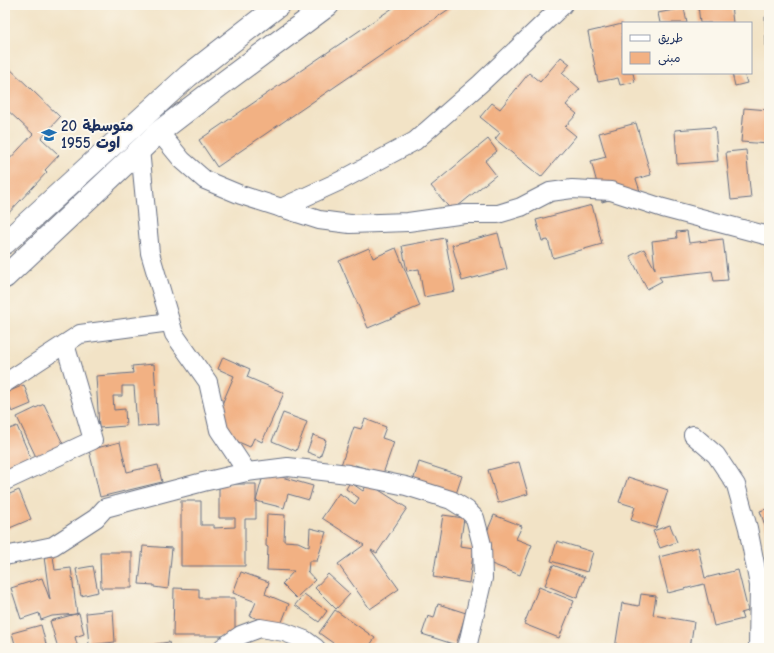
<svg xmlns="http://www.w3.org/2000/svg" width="774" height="653" font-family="'Comic Neue','Playpen Sans Arabic',sans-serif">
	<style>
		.building { fill: #f2b183 }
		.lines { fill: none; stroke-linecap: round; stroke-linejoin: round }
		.street-casing { stroke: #666e82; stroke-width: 20 }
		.secondary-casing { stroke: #666e82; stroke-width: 24 }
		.street { stroke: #fff; stroke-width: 18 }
		.secondary { stroke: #fff; stroke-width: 22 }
		.labels { text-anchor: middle; stroke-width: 4; stroke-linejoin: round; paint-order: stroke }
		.poi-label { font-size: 15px; font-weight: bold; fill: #1b2f5e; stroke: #fbf7ec; text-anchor: start }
	</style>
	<rect width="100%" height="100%" fill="#fbf7ec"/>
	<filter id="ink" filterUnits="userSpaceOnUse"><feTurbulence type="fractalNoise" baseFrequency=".025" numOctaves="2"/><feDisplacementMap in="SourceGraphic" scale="8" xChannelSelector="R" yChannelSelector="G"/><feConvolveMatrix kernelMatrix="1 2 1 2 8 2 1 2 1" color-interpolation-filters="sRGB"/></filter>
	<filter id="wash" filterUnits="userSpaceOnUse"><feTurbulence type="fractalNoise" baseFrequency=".012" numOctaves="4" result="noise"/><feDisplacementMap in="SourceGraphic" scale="16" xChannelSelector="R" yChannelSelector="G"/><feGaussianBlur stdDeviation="0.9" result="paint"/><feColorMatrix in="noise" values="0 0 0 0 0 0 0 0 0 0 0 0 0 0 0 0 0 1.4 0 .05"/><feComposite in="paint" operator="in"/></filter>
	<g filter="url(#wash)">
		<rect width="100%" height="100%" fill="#f2e3c6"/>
		<g id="blocks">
			<!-- building -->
			<g class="building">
				<path d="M397,5H446L449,9L217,167L199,140Z"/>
				<path d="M698,5H731L733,23H700Z"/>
				<path d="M684,8L687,23H660L658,13Z"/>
				<path d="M769,16V54H766L765,17Z"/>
				<path d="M622,24L623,73H633L635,82L620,85L618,78L598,82L588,32Z"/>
				<path d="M561,57L570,64L562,73L580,89L566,105L577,114L565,127L576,136L541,177L495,139L500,133L480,117L492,103L500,109L529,73L540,82Z"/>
				<path d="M5,64L60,117L41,138L59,155L45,170L47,172L5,217V164L33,134L5,108Z"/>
				<path d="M732,73H744L747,83L735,86Z"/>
				<path d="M744,108L769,110V144L741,142Z"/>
				<path d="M636,123L651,175L636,179L640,191L602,202L591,161L606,157L599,133Z"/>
				<path d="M715,127L718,161L677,164L675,130Z"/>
				<path d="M488,139L497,151L485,161L496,175L452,211L431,186Z"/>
				<path d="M746,150L751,198L731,200L726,152Z"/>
				<path d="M592,205L602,244L553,258L548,240L542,241L536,220Z"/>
				<path d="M687,231L689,243L723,239L728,280L714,281L712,271L659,277L662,281L647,289L630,256L644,249L655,269L652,241L677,238L676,232Z"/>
				<path d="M498,233L507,269L462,281L452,245Z"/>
				<path d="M445,238L455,291L424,297L419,269L407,271L402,246Z"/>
				<path d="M369,248L373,258L396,248L420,306L368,328L339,261Z"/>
				<path d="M223,357L250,369L247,377L284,393L262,442L254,438L250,447L211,430L234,376L218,369Z"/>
				<path d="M154,364L158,425L137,426L134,386H122V396H113L114,410L125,409L126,426L99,428L96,376L133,373L132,366Z"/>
				<path d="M24,385L31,404L12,412L5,396V393Z"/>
				<path d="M44,404L64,446L37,459L17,417Z"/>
				<path d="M283,413L307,422L296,451L272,441Z"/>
				<path d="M365,419L386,427L382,438L394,442L383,474L355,465L352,473L340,468L354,427L361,429Z"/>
				<path d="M17,426L32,461L5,473V431Z"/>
				<path d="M313,435L326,440L320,457L307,452Z"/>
				<path d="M120,442L127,472L158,465L162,482L100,497L89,450Z"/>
				<path d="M419,462L462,476L456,494L413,481Z"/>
				<path d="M519,462L528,494L498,503L488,470Z"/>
				<path d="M264,472L313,486L309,500L288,494L284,508L256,501Z"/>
				<path d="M628,477L668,490L656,528L631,520L635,507L619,502Z"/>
				<path d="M350,482L363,491L368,483L407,508L377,553L371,550L399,589L370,609L338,564L364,545L322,518L339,493L355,504L359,498L346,489Z"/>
				<path d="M219,484H256V519H245V566H181V501H201V525H214V528L235,527V518H219Z"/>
				<path d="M19,490L31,519L5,530V496Z"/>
				<path d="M769,508V537L760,511Z"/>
				<path d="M267,514L285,515L284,541L298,542L309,547L310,528L326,532L317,561H309L308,572L307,571L315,580L296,598L282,584L294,571L267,570L268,547L266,546Z"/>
				<path d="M443,515L464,518L460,546L474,548L469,583L433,577Z"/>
				<path d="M494,515L522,526L516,539L532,545L520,575L476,558Z"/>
				<path d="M670,525L677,542L660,548L653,531Z"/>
				<path d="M557,541L593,552L587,572L551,561Z"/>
				<path d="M143,546L172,548L168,589L154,587V585L139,584Z"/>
				<path d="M698,547L705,578L738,570L748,611L741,613L743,619L714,626L704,584L668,593L659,557Z"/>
				<path d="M100,552H132V588H101Z"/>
				<path d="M53,556L55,570L71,568L77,614L52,616L41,620L39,613L21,619L11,588L42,578L50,600L44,557Z"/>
				<path d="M553,565L585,577L577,598L545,585Z"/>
				<path d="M93,566L98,592L81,596L76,569Z"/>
				<path d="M241,572L269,582L265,594L289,604L280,627L250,616L256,602L233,593Z"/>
				<path d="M328,574L350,594L336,609L315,588Z"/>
				<path d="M539,587L574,601L559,638L524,624Z"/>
				<path d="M174,588L199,589V598H235V636H173Z"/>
				<path d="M304,594L327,611L319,622L295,605Z"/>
				<path d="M641,594L656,596L653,615L694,622L690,648H615L622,603L639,606Z"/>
				<path d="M438,604L466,613L456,645L422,634L428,616L434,618Z"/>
				<path d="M113,610L115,642L89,645L86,613Z"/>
				<path d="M335,610L375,638L368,648H340L319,633Z"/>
				<path d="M79,613L84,634L75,637L78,648H58L50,621Z"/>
				<path d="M41,625L47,648H16L12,633Z"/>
				<path d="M169,642L170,648H138V647Z"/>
			</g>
		</g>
	</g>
	<g filter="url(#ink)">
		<use href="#blocks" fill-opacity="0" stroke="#666e82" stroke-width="1"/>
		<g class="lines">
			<!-- street casing -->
			<g class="street-casing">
				<g id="street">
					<path d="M159,132L182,160L205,180L241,195L319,220L350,224L408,222L465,214H498L521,207L550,192L572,189L611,191L663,208L769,236"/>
					<path d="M140,149L150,253L174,334L208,382L219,430L247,472"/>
					<path d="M281,208L340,181L415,141L480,84L563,5"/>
					<path d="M5,383L80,334L170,322"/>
					<path d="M693,435L716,455L736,485L748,528L759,585L758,648"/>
					<path d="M5,481L93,440L65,344"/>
					<path d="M5,556L53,546L96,518L105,508L203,482L247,472L288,467L348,474L406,486L451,500L467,510L475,518L482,545L483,578L467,648"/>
					<path d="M222,648L241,635L260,628L284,632L305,640L316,648"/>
				</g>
			</g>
			<!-- secondary casing -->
			<g class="secondary-casing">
				<g id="secondary">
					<path d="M5,243L188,76L279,5"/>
					<path d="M5,277L159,132L219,86L328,5"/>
				</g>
			</g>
			<!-- street -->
			<use href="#street" class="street"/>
			<!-- secondary -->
			<use href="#secondary" class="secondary"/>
		</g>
	</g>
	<!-- icons -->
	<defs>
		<g id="school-bare" transform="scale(1.2)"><path d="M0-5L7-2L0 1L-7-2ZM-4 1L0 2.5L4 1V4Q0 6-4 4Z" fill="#1f6fb2" stroke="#fbf7ec" stroke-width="2.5" paint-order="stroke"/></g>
	</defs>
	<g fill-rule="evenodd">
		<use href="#school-bare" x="49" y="135"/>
	</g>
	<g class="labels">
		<!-- poi labels -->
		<g class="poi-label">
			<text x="61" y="131">متوسطة 20<tspan x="61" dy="17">اوت 1955</tspan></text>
		</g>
	</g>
	<!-- margin -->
	<rect width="774" height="653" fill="none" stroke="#fbf7ec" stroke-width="20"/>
	<!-- legend -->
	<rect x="622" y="22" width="130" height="52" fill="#fbf7ec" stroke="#a1a7b3"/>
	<rect x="630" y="35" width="20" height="6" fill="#ffffff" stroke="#a1a7b3"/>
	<text x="658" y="42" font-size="12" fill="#1b2f5e">طريق</text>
	<rect x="630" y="52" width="20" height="12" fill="#f2b183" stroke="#a1a7b3"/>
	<text x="658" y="62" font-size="12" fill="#1b2f5e">مبنى</text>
</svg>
